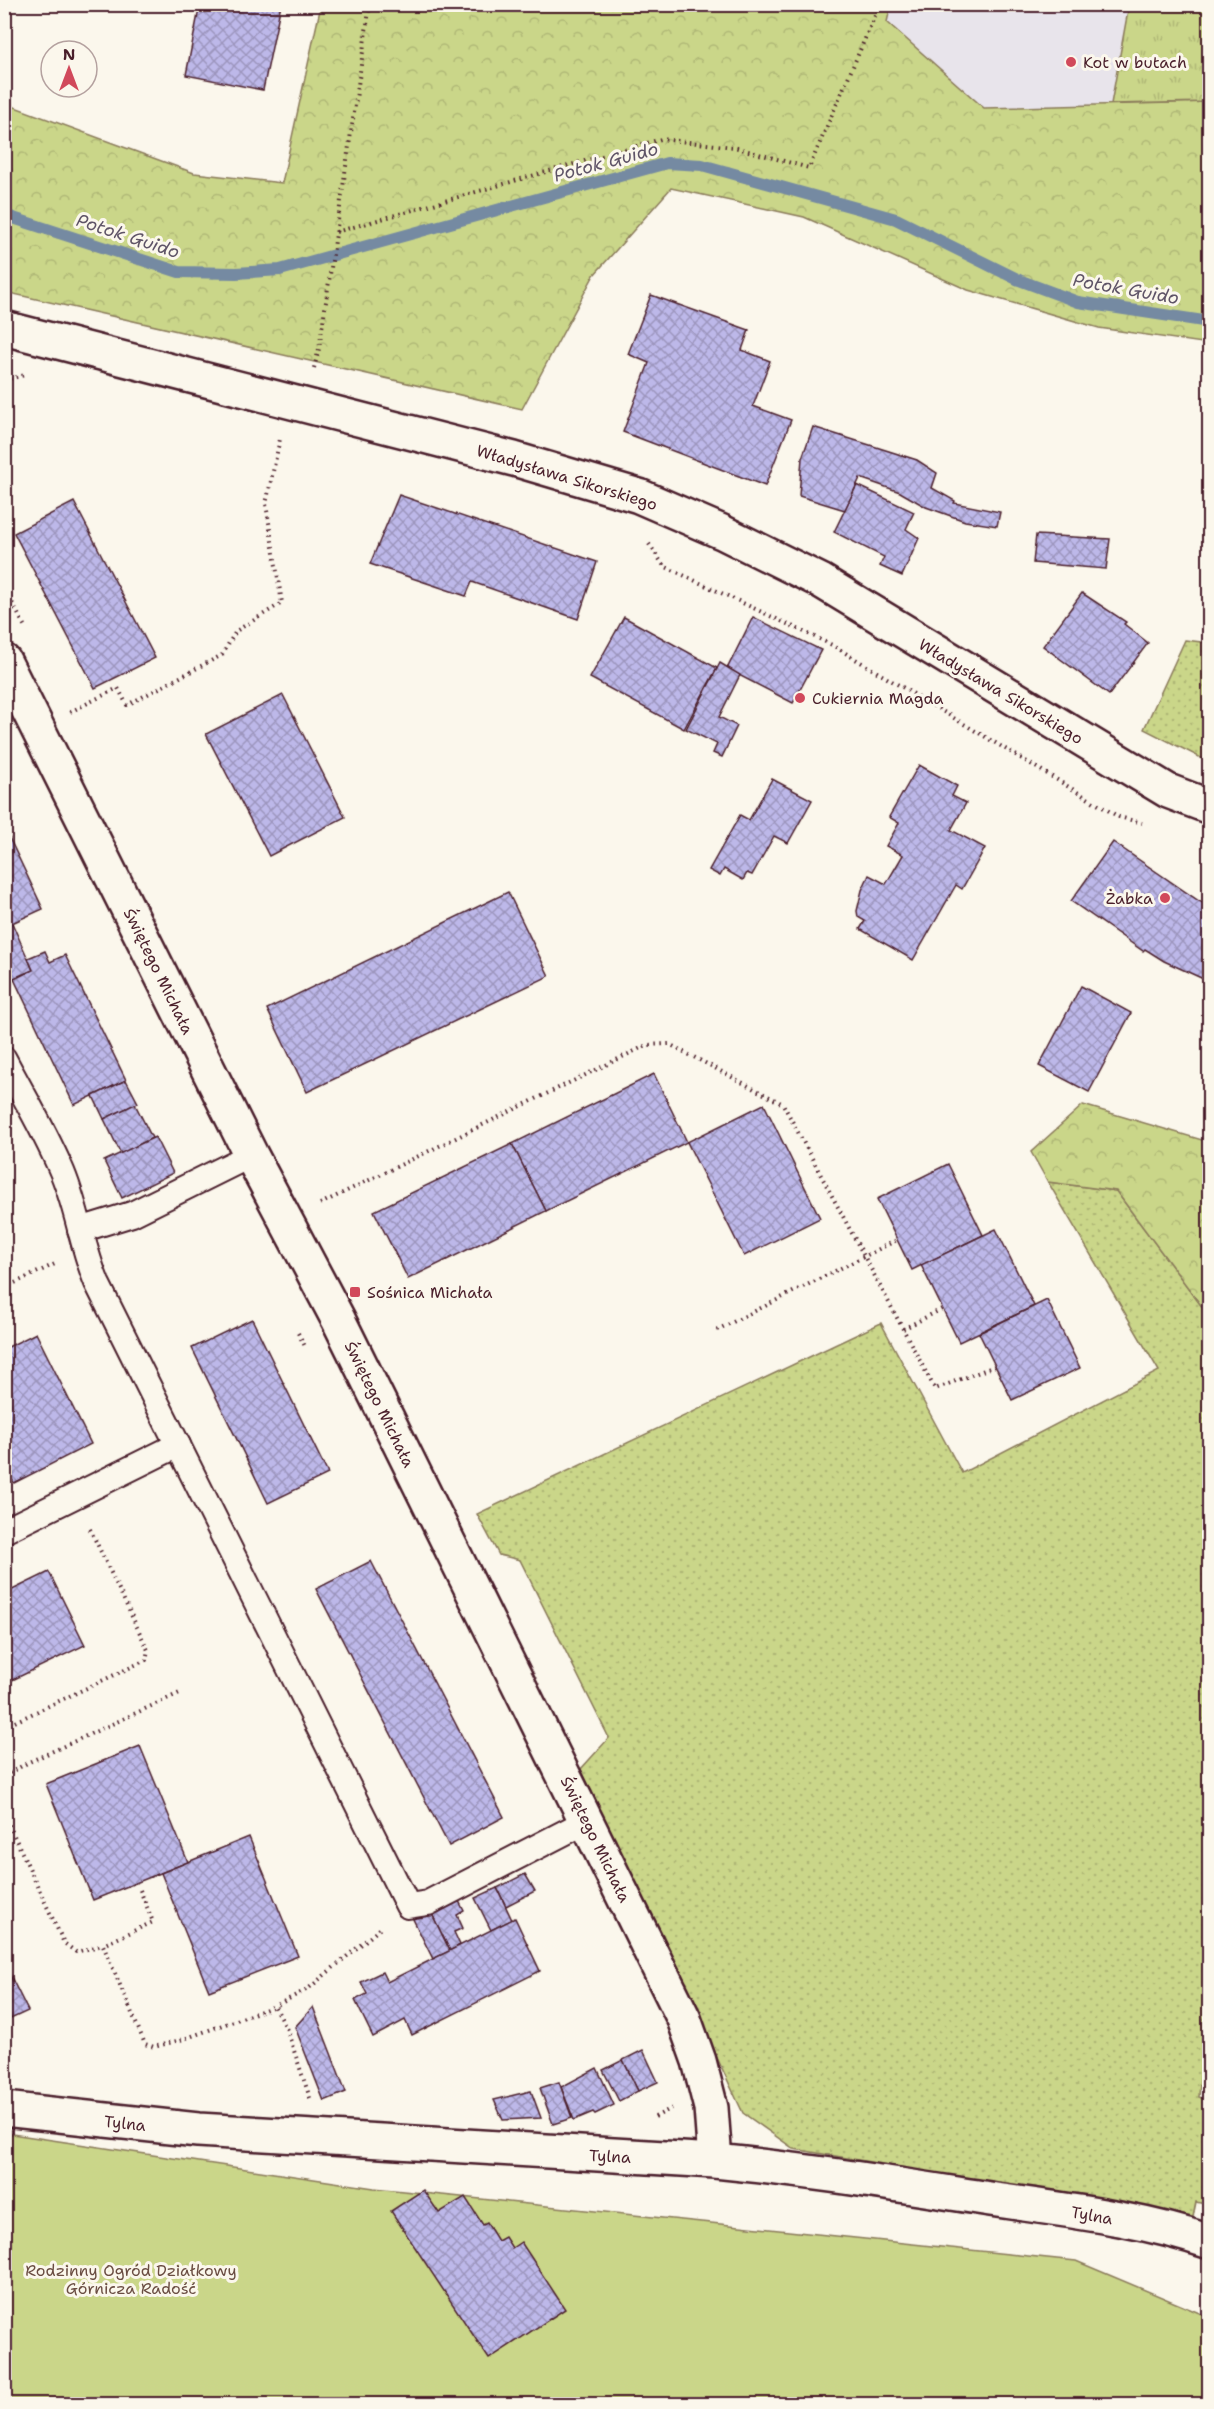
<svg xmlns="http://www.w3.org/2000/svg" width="1214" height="2409" font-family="'Shantell Sans',sans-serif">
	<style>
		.built { fill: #e8e4eb }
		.grass { fill: url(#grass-dots); stroke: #8a7a5a; stroke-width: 1.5 }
		.forest { fill: url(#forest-crowns); stroke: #8a7a5a; stroke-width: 1.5 }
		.park { fill: url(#park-tufts); stroke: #8a7a5a; stroke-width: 1.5 }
		.garden { fill: #cad689; stroke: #8a7a5a; stroke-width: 1.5 }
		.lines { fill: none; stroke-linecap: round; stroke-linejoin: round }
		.stream { stroke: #758aa2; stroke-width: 12 }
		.building { fill: url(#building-cross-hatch); stroke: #4a1f2b; stroke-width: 1.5 }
		.lane-casing { stroke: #4a1f2b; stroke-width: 28 }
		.street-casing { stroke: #4a1f2b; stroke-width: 38 }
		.secondary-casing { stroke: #4a1f2b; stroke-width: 38 }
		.path { stroke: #4a1f2b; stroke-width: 4; stroke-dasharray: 1.5 4.5; stroke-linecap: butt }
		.lane { stroke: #fbf7ec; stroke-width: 24 }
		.street { stroke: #fbf7ec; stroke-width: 33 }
		.secondary { stroke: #fbf7ec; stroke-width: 33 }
		.poi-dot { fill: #d1495b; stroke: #fbf7ec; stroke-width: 2 }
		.labels { text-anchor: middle; stroke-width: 6; stroke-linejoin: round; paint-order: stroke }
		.poi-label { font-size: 16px; fill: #4a1f2b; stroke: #fbf7ec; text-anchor: start }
		.street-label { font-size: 16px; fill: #4a1f2b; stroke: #fbf7ec }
		.park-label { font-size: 16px; fill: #6a4d42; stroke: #fbf7ec }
		.water-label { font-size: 18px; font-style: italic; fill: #5f5467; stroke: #fbf7ec }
	</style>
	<defs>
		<pattern id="grass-dots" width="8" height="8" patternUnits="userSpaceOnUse" patternTransform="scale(1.5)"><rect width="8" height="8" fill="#cad689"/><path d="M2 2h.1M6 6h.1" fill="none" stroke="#afb776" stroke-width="1.8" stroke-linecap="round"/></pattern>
		<pattern id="forest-crowns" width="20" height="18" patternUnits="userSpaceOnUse" patternTransform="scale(1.5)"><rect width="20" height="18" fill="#cad689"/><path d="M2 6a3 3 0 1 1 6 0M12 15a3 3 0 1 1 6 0" fill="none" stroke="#afb776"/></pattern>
		<pattern id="park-tufts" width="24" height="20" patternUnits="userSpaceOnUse" patternTransform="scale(1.5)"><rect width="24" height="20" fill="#cad689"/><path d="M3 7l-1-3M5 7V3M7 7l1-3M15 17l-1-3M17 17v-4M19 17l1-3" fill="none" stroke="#afb776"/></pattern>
		<pattern id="building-cross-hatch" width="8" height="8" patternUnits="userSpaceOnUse" patternTransform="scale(1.5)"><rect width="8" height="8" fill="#bdb8e9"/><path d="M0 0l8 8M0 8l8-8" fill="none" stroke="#9c95bd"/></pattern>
	</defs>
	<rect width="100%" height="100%" fill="#fbf7ec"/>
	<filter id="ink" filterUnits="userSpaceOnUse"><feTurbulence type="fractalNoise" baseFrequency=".0167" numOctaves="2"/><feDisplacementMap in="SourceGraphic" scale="12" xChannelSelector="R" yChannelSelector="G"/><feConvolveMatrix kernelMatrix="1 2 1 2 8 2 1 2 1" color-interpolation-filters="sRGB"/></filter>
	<g filter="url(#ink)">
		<!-- built -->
		<path class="built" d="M891,5H1209V102L984,108L887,22Z"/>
		<!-- grass -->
		<g class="grass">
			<path d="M1185,640L1209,643V762L1144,729Z"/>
			<path d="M1048,1182L1116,1191L1209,1316L1210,1993L1206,1999L1199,2097L1209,2101V2205L1196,2202L1193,2217L794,2149L743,2113L581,1769L609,1738L520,1560L499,1555L477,1514L881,1323L962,1473L1159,1371Z"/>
		</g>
		<!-- forest -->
		<g class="forest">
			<path d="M321,5H891L887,22L984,108L1209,102V344L1099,328L968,290L804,217L671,188L594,275L522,409L5,292L4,103L194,173L282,183Z"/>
			<path d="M1083,1105L1209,1142V1316L1116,1191L1048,1182L1031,1152Z"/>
		</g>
		<!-- park -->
		<path class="park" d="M1129,5H1209V102L1111,104Z"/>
		<!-- garden -->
		<path class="garden" d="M5,2133L374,2188L1076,2261L1209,2317V2404H5Z"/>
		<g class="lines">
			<!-- stream -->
			<path class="stream" d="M4,215L179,272L236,273L280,270L667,163L702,165L896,219L1019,280L1078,302L1210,322"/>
		</g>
		<!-- building -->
		<g class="building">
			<path d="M200,4H281L263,90L186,75Z"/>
			<path d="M651,295L749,330L742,350L770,361L753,406L791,420L765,486L623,432L649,363L628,354Z"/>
			<path d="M813,427L917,460L937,473L932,488L955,501L954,503L1000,512L997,526L965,521L926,507L900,492L860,478L845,510L799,496L802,458Z"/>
			<path d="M857,485L914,512L906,529L919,538L902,576L880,566L884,557L834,532Z"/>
			<path d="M399,495L597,562L578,619L472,582L466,596L370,564Z"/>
			<path d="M74,502L155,658L95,688L14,533Z"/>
			<path d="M1036,535L1110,539L1106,569L1033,563Z"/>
			<path d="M1082,593L1126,622L1124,624L1148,643L1109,695L1043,646Z"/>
			<path d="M624,617L717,668L684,729L590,678Z"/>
			<path d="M753,617L821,650L793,703L727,669Z"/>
			<path d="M720,663L740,675L719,717L737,726L722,757L713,753L717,744L686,729Z"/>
			<path d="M283,695L345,817L269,856L206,734Z"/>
			<path d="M919,765L957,786L952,796L966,803L951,830L985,848L962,889L956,885L913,960L860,929L865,921L858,917L857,911L862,890L869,875L886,884L903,855L886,846L899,823L889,817Z"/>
			<path d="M772,779L812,800L788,843L774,836L752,875L747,873L743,880L724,869L720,876L709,870L740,815L749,820Z"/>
			<path d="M4,827L43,909L12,923L33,970L4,982V968L9,965L4,955Z"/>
			<path d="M1113,842L1199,901L1210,906V982L1164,961L1145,949L1143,951L1071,901Z"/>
			<path d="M508,892L549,976L307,1092L267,1009Z"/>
			<path d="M45,951L50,962L65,955L126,1080L74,1105L14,979L33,970L28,958Z"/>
			<path d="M1081,986L1131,1013L1089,1092L1039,1066Z"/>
			<path d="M654,1074L687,1142L546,1211L512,1144Z"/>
			<path d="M126,1080L138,1103L104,1119L93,1096Z"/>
			<path d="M135,1104L152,1138L121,1154L104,1119Z"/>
			<path d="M764,1104L820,1218L744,1256L687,1142Z"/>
			<path d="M155,1137L173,1173L122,1198L104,1161Z"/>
			<path d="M512,1144L546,1211L408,1279L374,1211Z"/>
			<path d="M948,1164L983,1235L912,1270L877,1199Z"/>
			<path d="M996,1229L1034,1306L959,1342L921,1265Z"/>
			<path d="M1047,1300L1080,1368L1012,1400L979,1333Z"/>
			<path d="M252,1319L328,1474L268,1503L192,1348Z"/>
			<path d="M36,1333L91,1444L14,1483L4,1466V1349Z"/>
			<path d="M371,1561L504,1817L449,1846L316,1589Z"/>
			<path d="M49,1572L85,1645L4,1684V1594Z"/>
			<path d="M140,1746L188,1862L93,1900L46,1784Z"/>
			<path d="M249,1837L298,1956L209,1991L161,1873Z"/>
			<path d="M525,1874L535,1891L506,1906L497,1888Z"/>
			<path d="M497,1888L512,1920L491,1930L475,1898Z"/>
			<path d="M457,1897L464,1911L457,1915L463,1928L454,1932L460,1945L450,1951L430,1910Z"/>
			<path d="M430,1910L450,1951L433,1959L413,1919Z"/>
			<path d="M515,1918L540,1971L412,2035L405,2020L373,2037L355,2000L367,1994L361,1982L382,1972L387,1982Z"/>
			<path d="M4,1963L28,2011L4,2022Z"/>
			<path d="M313,2007L346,2092L324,2101L295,2027Z"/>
			<path d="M643,2050L658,2082L638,2091L623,2060Z"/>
			<path d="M623,2060L638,2091L619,2101L603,2070Z"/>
			<path d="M597,2068L614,2105L595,2114L593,2112L574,2120L561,2087Z"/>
			<path d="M559,2082L572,2118L553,2124L540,2088Z"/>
			<path d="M531,2091L541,2118L503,2120L494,2100Z"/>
			<path d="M423,2190L439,2213L465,2197L483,2225L487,2223L498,2241L505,2237L512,2248L521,2242L565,2309L489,2359L391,2211Z"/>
		</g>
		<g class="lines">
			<!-- lane casing -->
			<g class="lane-casing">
				<g id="lane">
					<path d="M4,1059C23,1095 44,1130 60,1167C77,1204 81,1245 97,1283L408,1906L428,1903L587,1821"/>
					<path d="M80,1230L132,1214L251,1155"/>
					<path d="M4,1531L178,1445"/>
				</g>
			</g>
			<!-- street casing -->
			<g class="street-casing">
				<g id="street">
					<path d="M4,661L251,1155L338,1319L684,2019L699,2061L711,2108L715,2161"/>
					<path d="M4,2109L198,2130L715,2161C807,2170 899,2185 990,2199C1063,2210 1140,2218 1210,2242"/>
				</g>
			</g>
			<!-- secondary casing -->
			<g class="secondary-casing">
				<path id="secondary" d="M4,328L514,459L639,496L722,532L821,581L1168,791L1210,807"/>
			</g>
			<!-- path -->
			<g class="path">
				<path d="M336,232L661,139L734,147L809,168L880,4"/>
				<path d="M314,368L319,349L370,4"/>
				<path d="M4,380L25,375"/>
				<path d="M649,544L664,566L832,645L1119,817L1142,823"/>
				<path d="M4,587L26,629"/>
				<path d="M70,712L118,688L127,705L222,655L236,631L282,603L266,504L280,439"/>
				<path d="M320,1204L647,1045L669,1044L783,1104L935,1389L995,1366"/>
				<path d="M4,1288L55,1264"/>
				<path d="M903,1329L942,1309"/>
				<path d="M717,1330L897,1240"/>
				<path d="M298,1333L306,1348"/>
				<path d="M4,1727L146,1660L148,1650L89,1527"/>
				<path d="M4,1776L29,1762L182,1692"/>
				<path d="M4,1814L64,1943L76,1952L103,1945"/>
				<path d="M140,1890L153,1922L103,1945L145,2044L154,2047L184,2039L275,2006"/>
				<path d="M310,2098L287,2030L275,2006L308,1989L383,1926"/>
				<path d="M655,2117L672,2108"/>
			</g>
			<!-- lane -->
			<use href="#lane" class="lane"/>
			<!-- street -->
			<use href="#street" class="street"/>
			<!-- secondary -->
			<use href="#secondary" class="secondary"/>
		</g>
	</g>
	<!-- markers -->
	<g class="poi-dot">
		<circle cx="1071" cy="62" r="6"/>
		<circle cx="800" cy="698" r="6"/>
		<circle cx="1165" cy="898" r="6"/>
		<rect x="349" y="1286" width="12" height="12" rx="3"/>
	</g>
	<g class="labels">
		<!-- poi labels -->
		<g class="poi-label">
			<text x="1083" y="68">Kot w butach</text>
			<text x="812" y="704">Cukiernia Magda</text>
			<text x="1153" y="904" text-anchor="end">Żabka</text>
			<text x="367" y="1298">Sośnica Michała</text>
		</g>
		<!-- street labels -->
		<g class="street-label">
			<text transform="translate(567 477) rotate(17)" y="6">Władysława Sikorskiego</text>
			<text transform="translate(1001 691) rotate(31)" y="6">Władysława Sikorskiego</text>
			<text transform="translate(159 971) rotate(64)" y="6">Świętego Michała</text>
			<text transform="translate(380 1404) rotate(64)" y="6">Świętego Michała</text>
			<text transform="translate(596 1839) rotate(64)" y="6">Świętego Michała</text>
			<text transform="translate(125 2123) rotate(6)" y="6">Tylna</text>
			<text transform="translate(610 2156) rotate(3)" y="6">Tylna</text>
			<text transform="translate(1092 2215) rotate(10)" y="6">Tylna</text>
		</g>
		<!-- park labels -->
		<g class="park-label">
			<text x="131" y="2276">Rodzinny Ogród Działkowy<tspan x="131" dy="18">Górnicza Radość</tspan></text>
		</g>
		<!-- water labels -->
		<g class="water-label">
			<text transform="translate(606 162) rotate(-15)" y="6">Potok Guido</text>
			<text transform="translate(128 236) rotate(18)" y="6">Potok Guido</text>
			<text transform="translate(1126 289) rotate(10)" y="6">Potok Guido</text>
		</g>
	</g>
	<!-- margin -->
	<rect width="1214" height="2409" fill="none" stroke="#fbf7ec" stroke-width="24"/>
	<rect x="12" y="12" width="1190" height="2385" fill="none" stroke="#4a1f2b" stroke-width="2" filter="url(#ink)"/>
	<!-- north arrow -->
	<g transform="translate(69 69)"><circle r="28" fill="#fbf7ec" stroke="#b4a19f" stroke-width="1.5"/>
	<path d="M0-4.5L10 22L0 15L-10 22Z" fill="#d1495b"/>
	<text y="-9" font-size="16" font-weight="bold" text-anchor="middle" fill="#4a1f2b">N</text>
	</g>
</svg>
